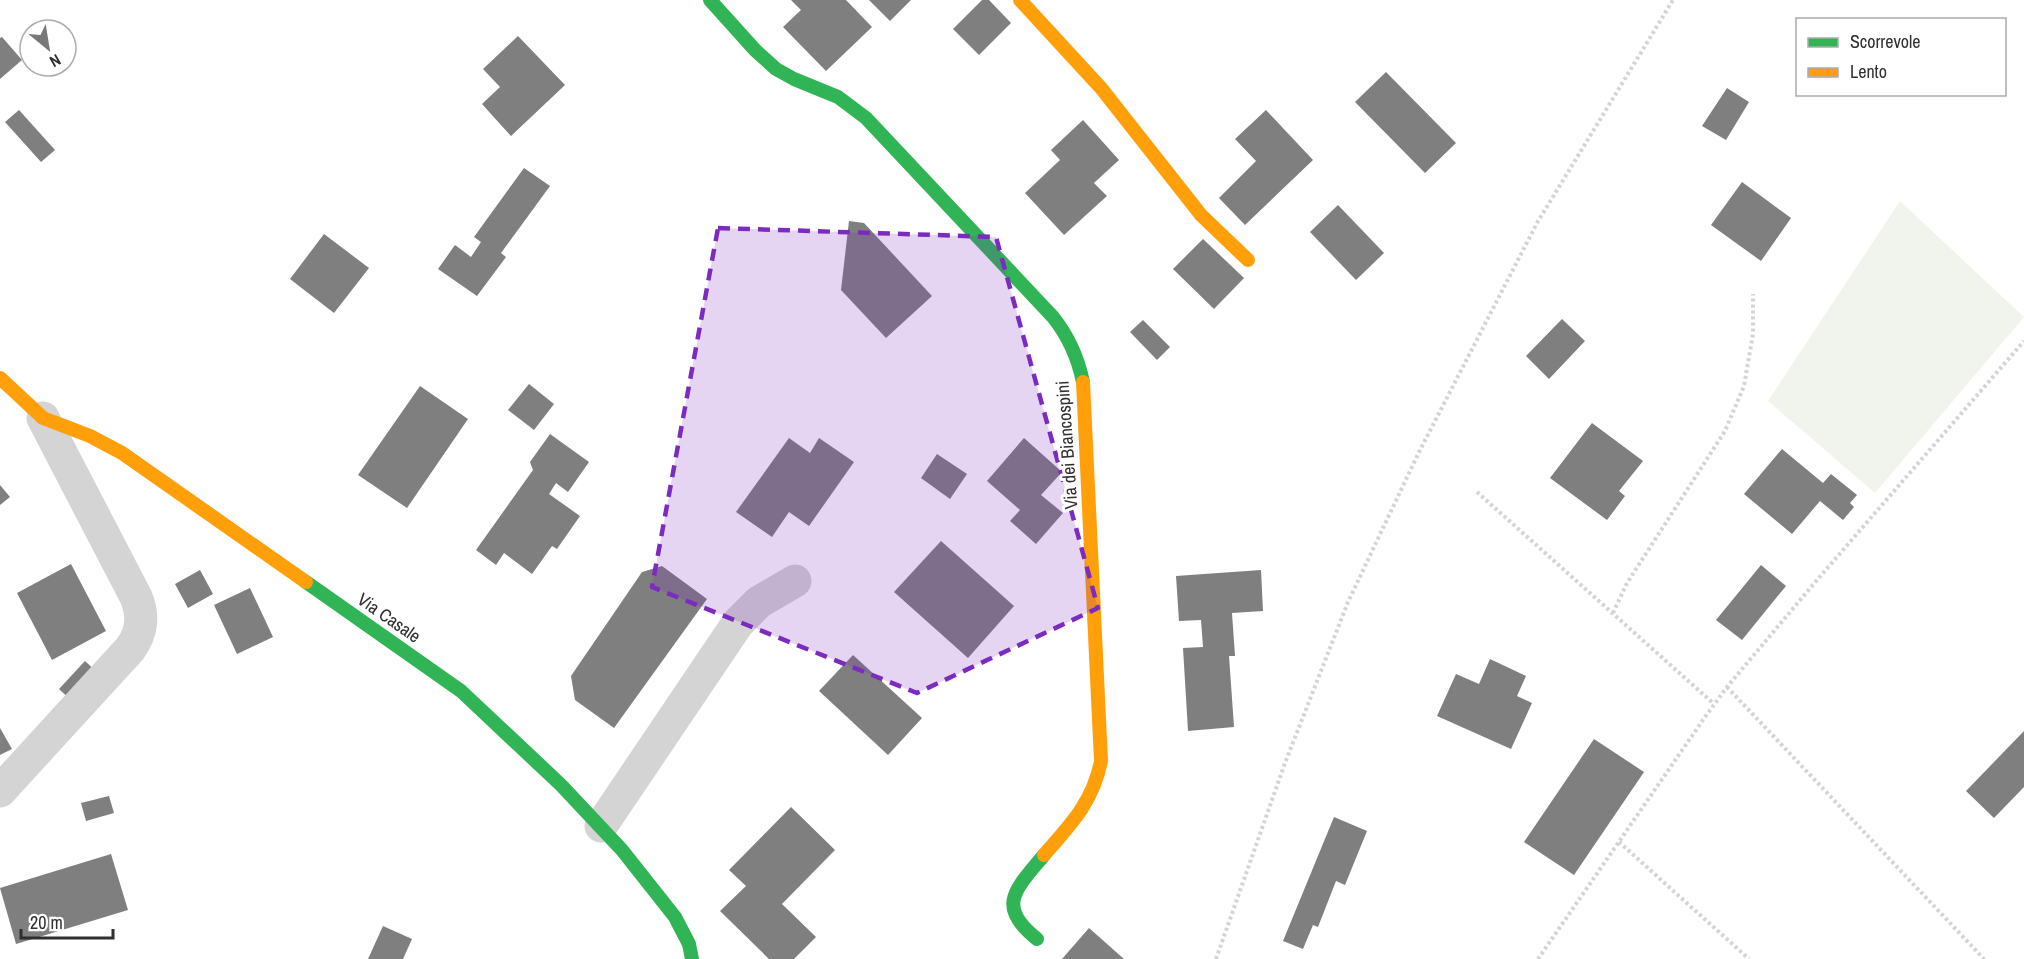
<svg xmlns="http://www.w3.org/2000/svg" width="2024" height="959" font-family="'Archivo Narrow',sans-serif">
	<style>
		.green { fill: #f0f4ed }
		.building { fill: #7f7f7f }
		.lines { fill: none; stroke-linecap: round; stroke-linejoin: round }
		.path { stroke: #d4d4d4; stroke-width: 4; stroke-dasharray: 3 3; stroke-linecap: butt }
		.street { stroke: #d4d4d4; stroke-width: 33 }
		.fast { stroke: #30b455; stroke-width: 14 }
		.slow { stroke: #ff9f0a; stroke-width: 14 }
		.marked { fill: #7b2cbf; fill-opacity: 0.2; stroke: #7b2cbf; stroke-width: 4.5; stroke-dasharray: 12 8; stroke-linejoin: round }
		.labels { text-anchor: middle; stroke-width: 6; stroke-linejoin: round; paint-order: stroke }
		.street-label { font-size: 18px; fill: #2f2f2f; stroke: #fff }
	</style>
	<rect width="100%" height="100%" fill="#fff"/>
	<!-- green -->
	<path class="green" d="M1900,201L2024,317L1875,493L1768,401Z"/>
	<!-- building -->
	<g class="building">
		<path d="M791,0H846L872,27L826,71L783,27L801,10Z"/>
		<path d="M869,0H911L890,21Z"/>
		<path d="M982,0H989L1011,23L979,55L953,29Z"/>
		<path d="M518,36L565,85L511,136L482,104L500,87L483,69Z"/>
		<path d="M2,37L22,60L0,79V38Z"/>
		<path d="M1386,72L1456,143L1425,173L1355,102Z"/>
		<path d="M1727,88L1749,102L1726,140L1702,126Z"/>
		<path d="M19,110L55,150L41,162L5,122Z"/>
		<path d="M1266,110L1313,160L1245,225L1219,198L1256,161L1235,139Z"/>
		<path d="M1083,120L1119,160L1094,183L1107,196L1064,235L1025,193L1060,160L1051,150Z"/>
		<path d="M524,168L550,186L501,253L506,257L477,296L438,269L455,245L471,257L481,242L474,237Z"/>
		<path d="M1742,182L1791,218L1761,261L1711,225Z"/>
		<path d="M1338,205L1384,253L1356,280L1310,232Z"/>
		<path d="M849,221L864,223L932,296L886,338L841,290Z"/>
		<path d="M324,234L369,268L334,313L290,279Z"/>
		<path d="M1203,239L1244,278L1214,309L1173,269Z"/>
		<path d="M1562,319L1585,341L1549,379L1526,356Z"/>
		<path d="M1143,320L1170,347L1157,360L1130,332Z"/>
		<path d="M529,384L554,404L534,430L508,410Z"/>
		<path d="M420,386L468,419L407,508L358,475Z"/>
		<path d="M1592,423L1643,461L1619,491L1625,496L1607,520L1550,478Z"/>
		<path d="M550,434L589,462L568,492L556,483L549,494L580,516L557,549L552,546L532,574L504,553L496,565L476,550L533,470L530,462Z"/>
		<path d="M789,438L810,453L819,438L854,462L809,526L789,512L772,537L736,512Z"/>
		<path d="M1024,438L1062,472L1041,495L1063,513L1036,544L1010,521L1020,510L987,481Z"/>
		<path d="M1782,449L1823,483L1831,474L1857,495L1850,503L1854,507L1843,520L1820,501L1792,534L1744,494Z"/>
		<path d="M937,454L967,474L950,499L921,478Z"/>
		<path d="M0,485L10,497L0,505Z"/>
		<path d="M941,541L1014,606L968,658L894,592Z"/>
		<path d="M71,564L106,631L52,660L17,593Z"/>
		<path d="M1761,565L1786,586L1742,640L1716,620Z"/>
		<path d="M662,566L707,599L614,728L575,700L571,676L642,572Z"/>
		<path d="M200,570L213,594L188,608L175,584Z"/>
		<path d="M1261,570L1263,611L1232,613L1235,656H1229L1234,727L1188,731L1183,648L1203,647L1201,620L1179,621L1176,576Z"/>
		<path d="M250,588L273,637L237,654L214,605Z"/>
		<path d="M853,655L922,718L888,755L819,691Z"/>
		<path d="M1490,659L1526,676L1517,696L1532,703L1511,749L1437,716L1456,674L1479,684Z"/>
		<path d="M85,661L99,674L73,702L59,689Z"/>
		<path d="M0,728L12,749L0,755Z"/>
		<path d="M2024,731V787L1994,818L1966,791Z"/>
		<path d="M1594,739L1644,772L1574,875L1524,842Z"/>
		<path d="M109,796L114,813L86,821L81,803Z"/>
		<path d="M791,807L835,850L782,904L816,937L794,959H769L720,911L746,886L729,870Z"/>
		<path d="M1334,817L1367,831L1345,885L1336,881L1318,927L1313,925L1303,949L1283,941Z"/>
		<path d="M111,854L128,910L16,944L0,888Z"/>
		<path d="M383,926L412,939L403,959H368Z"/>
		<path d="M1089,928L1124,959H1062Z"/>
	</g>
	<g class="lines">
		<!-- path -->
		<g class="path">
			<path d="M1477,492L1714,704"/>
			<path d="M1613,613L1627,583L1725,431L1744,386L1753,334V294"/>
			<path d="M1727,687L1984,959"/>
			<path d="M1619,842L1749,959"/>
			<path d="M1216,959L1285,763L1348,602L1419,452L1537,223L1673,0"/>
			<path d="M1538,959L1705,717L1727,687L1817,580L2024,341"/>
		</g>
		<!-- street -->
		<g class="street">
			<path d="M0,791L130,649C142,633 144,615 136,597L43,418"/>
			<path d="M601,826L738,623L759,602L795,581"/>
		</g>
		<!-- fast -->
		<g class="fast">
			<path d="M710,0L755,50L776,69L794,79L838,97L866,118L1053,317C1069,337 1078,358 1083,382"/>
			<path d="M306,582L461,691L561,785L622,850L675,917L689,944L692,959"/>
			<path d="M1037,939C995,906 1016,889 1044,855"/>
		</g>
		<!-- slow -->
		<g class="slow">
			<path d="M1020,0L1101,88L1201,215L1248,260"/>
			<path d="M0,378L43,418L90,436L122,453L306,582"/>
			<path d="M1044,855C1071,824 1093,802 1101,761L1083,382"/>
		</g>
	</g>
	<!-- marked area -->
	<path class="marked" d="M718,228L996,237L1098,608L917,693L652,587Z"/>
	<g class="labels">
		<!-- street labels -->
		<g class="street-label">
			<text transform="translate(1067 445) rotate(-94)" y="6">Via dei Biancospini</text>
			<text transform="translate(389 618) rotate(35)" y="6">Via Casale</text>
		</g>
	</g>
	<!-- legend -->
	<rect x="1796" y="18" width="210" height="78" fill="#ffffff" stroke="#acacac" stroke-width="1.5"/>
	<rect x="1808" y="38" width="30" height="9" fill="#30b455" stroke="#acacac" stroke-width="1.5"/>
	<text x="1850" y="48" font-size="18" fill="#2f2f2f">Scorrevole</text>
	<rect x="1808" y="68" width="30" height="9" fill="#ff9f0a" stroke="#acacac" stroke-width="1.5"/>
	<text x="1850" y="78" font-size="18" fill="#2f2f2f">Lento</text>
	<!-- north arrow -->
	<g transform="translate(48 48) rotate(150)"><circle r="28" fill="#ffffff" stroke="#acacac" stroke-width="1.5"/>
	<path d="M0-4.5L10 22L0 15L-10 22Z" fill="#787878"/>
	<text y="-9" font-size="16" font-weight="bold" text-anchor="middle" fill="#2f2f2f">N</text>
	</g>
	<!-- scale -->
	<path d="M21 929v9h92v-9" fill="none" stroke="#2f2f2f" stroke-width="3"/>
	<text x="30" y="929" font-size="18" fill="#2f2f2f" stroke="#ffffff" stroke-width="4.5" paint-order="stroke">20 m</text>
</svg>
